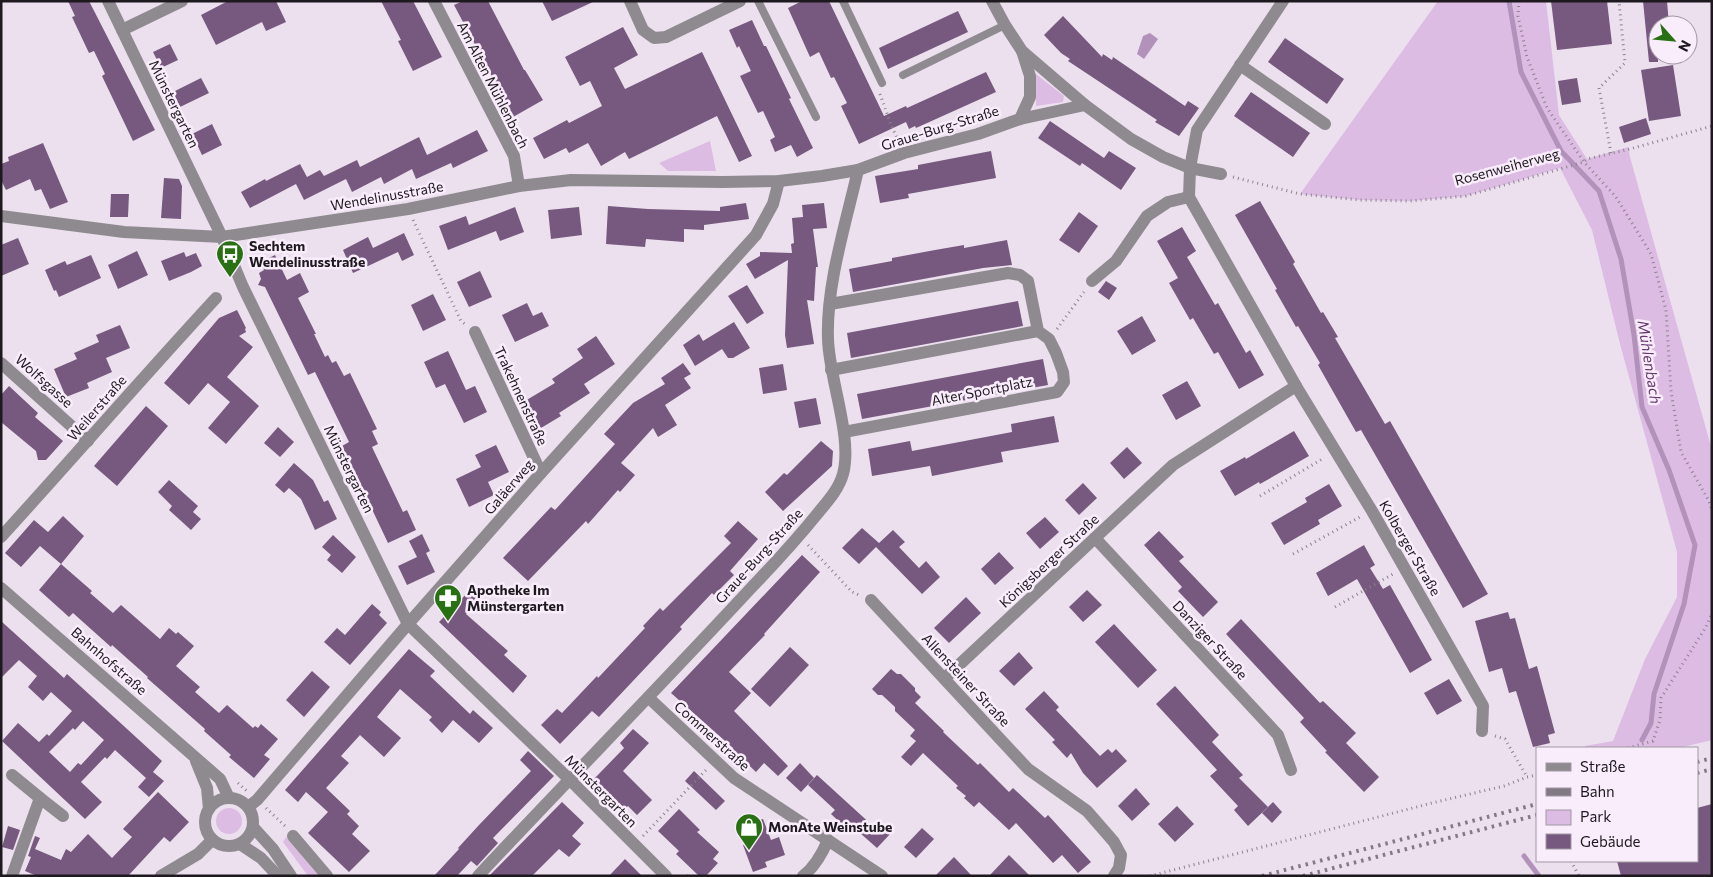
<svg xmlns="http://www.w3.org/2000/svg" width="1713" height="877" font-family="Commissioner,sans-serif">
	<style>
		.green { fill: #ddbce4 }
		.water { fill: #b292ba }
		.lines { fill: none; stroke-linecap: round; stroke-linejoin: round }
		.stream { stroke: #b292ba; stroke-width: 5 }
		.building { fill: #77587e; fill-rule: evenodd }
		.path { stroke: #8b838d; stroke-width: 3; stroke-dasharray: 1 4; stroke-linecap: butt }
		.service { stroke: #8f8a90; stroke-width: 8 }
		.minor { stroke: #8f8a90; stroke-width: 12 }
		.rail { stroke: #817983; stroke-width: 4; stroke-dasharray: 2.5 5; stroke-linecap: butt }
		.labels { text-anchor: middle; stroke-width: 5; stroke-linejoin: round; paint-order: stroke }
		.street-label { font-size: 14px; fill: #1d191e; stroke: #f9edfc }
		.poi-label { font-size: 14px; font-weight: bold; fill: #1d191e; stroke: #f9edfc; text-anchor: start }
		.water-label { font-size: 15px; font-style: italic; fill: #653a6f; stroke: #f9edfc }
	</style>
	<rect width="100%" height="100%" fill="#ece0ef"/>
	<!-- green -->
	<g class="green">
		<path d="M1438,1H1546L1559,115L1587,159L1628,147L1630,157L1712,450V740L1679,748H1586L1585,746L1613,741L1645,659L1677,597V552L1620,344L1592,230L1560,168L1466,196L1410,201L1360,200L1300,194Z"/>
		<path d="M1036,74L1064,96L1063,102L1036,106Z"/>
		<path d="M710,141L716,171H668L659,163Z"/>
		<circle cx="229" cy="821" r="13"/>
		<path d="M286,837L319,876H308L283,842Z"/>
	</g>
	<!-- water -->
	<path class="water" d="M1150,33L1158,39L1144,59L1137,54L1143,36Z"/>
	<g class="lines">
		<!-- stream -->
		<g class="stream">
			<path d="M1509,1L1521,72L1561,151L1599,191L1621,259L1634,335L1642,407L1669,470L1695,545L1684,604L1654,694L1651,723L1642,740"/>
			<path d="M1524,856L1539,876"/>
		</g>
	</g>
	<!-- building -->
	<g class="building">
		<path d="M68,1H89L155,130L133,141L102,76L105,74L94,51L89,53L72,17L75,16Z"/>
		<path d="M228,1H276L286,22L266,31L262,22L216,45L201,15Z"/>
		<path d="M381,1H413L442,57L413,71L398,41L401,40Z"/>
		<path d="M463,1H488L524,70H525L543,100L513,117L495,87L497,86L454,5Z"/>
		<path d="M542,1H595L552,21Z"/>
		<path d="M802,1H829L884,116L906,106L907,108L986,72L996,92L916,128L915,126L909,129L906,122L859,144L841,106L847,103L834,77L831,78L819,52L810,57L788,8Z"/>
		<path d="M1551,1H1607L1612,44L1557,50Z"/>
		<path d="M1643,1H1667L1669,25H1658V62H1649Z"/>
		<path d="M958,11L968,32L888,69L879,48Z"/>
		<path d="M1063,16L1102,57L1103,54L1112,60L1113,57L1185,106L1188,101L1199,108L1179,136L1155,122L1157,120L1068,61L1070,59L1061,53L1044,35Z"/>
		<path d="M752,20L764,46H766L791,98L789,99L813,148L797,157L791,145L775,152L770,140L775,137L763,111L758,113L740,76L751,71L739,46L737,48L729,30Z"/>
		<path d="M623,27L638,55L614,68L625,89L702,52L752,156L739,162L717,116L629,159L625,152L601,166L588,143L569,153L566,148L544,159L533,138L567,120L569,123L602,106L590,81L580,86L565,57Z"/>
		<path d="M1285,38L1344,79L1327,104L1268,62Z"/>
		<path d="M170,44L178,60L161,68L153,52Z"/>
		<path d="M1673,65L1681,116L1649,121L1641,70Z"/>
		<path d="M201,78L209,93L180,107L173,92Z"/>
		<path d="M1577,78L1581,102L1562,105L1558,81Z"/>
		<path d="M1251,92L1310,133L1293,157L1234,116Z"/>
		<path d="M1646,118L1651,134L1624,143L1619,127Z"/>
		<path d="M1050,121L1104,158L1109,151L1136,168L1121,190L1082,163L1080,166L1038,138Z"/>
		<path d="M212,124L222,145L202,155L192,134Z"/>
		<path d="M477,130L488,151L453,168L451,163L416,179L412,169L384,184L381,177L352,192L346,179L304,200L296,184L250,208L241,192L265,179L266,181L300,164L307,177L320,170L324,176L357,160L360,167L419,137L427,155Z"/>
		<path d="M43,143L68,202L50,209L41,189L35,191L30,179L6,190L1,180V164L9,161L8,157Z"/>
		<path d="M991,151L996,178L908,194L909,198L880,203L875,176L918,169V165Z"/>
		<path d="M164,178L179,179L182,186L181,219L161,218Z"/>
		<path d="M111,194H129L128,217H110Z"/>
		<path d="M1260,201L1295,262L1293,264L1321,313L1323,312L1338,337L1335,338L1385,424L1390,421L1488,594L1463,608L1361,430L1356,432L1318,365L1320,363L1298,326L1296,327L1275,290L1277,289L1235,215Z"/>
		<path d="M746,203L749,219L704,225V230L684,229V242L646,239L645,247L606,244L608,206L648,209L720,211V207Z"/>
		<path d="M824,203L827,228L813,229L818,267H816L814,301L807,300L814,344L787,348L785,335L788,260L755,279L746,264L760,256V252L792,253L791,244L794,243L792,218L803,217L802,205Z"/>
		<path d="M515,207L524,232L500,241L496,231L448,250L439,226L466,216L469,225Z"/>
		<path d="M579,207L582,235L551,239L548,210Z"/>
		<path d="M1079,212L1098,226L1079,253L1059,240Z"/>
		<path d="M1182,227L1196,251L1187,257L1215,305L1218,303L1246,353L1250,350L1264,375L1239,389L1218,352L1214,354L1193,318L1190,320L1169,283L1178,278L1157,241Z"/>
		<path d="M404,233L414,255L402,261L398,252L353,273L343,250L368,237L373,248Z"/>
		<path d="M18,238L29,264L1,276V245Z"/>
		<path d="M1007,240L1012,265L983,268L853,292L849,269L892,261V258L935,250L964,245V248Z"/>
		<path d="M137,251L148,275L118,289L108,265Z"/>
		<path d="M184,252L186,257L196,253L202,266L191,272L169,281L161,261Z"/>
		<path d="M91,255L101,278L59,297L56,290L54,291L45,270L65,261L67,265Z"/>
		<path d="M275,255L287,280L300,273L309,292L298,298L316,334H314L325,357L328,355L332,363L336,361L344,376L350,373L377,429L372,431L378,444L372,447L403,512L407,510L416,530L388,543L342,446L349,442L315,372L308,375L265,287L258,285L261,279L259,273L264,270L261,262Z"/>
		<path d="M480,271L492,297L469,307L457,282Z"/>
		<path d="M1106,281L1117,288L1109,300L1098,292Z"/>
		<path d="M747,285L764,313L747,324L728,296Z"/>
		<path d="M433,294L446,320L423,331L411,305Z"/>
		<path d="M1018,301L1023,326L851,358L847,333Z"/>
		<path d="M527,303L533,316L542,312L549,326L515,342L502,315Z"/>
		<path d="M237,310L246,328L245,329L246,332L239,336L253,347L227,377L259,406L226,444L208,428L230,402L208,383L189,405L164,383L219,318Z"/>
		<path d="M1142,316L1156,341L1132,355L1117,331Z"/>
		<path d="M734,322L750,348L733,358H728L722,349L695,366L683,345L699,334L703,341Z"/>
		<path d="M120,325L130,348L106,358L112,372L87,383L89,388L66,397L54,369L77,359L74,353L99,342L96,335Z"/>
		<path d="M596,336L615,364L584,384L590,393L559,413L561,416L541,428L525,401L555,383L552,379L583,358L577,349Z"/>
		<path d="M448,351L466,390L475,386L487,412L464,423L445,384L436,388L424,362Z"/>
		<path d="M1043,359L1048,385L862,419L857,394Z"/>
		<path d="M683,363L691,374L684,378L691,388L665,405L677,425L658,437L653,428L621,463L635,475L620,492L618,490L588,524L586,521L528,581L503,558L551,507L555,510L615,444L604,434L633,403L665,384L661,378Z"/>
		<path d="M783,364L787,390L763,394L759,368Z"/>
		<path d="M1187,381L1201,406L1176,420L1162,395Z"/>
		<path d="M9,386L38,413L35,417L63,441L46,460H38L36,451L1,422V395Z"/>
		<path d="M816,398L821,424L799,428L794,402Z"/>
		<path d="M146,406L168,426L117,486L94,466Z"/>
		<path d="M1054,416L1059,442L1001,452L1003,462L932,476L930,466L872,476L868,449L910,441L912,451L1012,432L1011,424Z"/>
		<path d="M278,427L294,442L280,457L264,443Z"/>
		<path d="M1294,431L1309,456L1260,484L1259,482L1235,496L1220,471L1245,457L1246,459Z"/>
		<path d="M821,441L833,451L832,466L783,511L765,492L784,473L787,475Z"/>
		<path d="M496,445L509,472L488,482L494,495L469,507L456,479L481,467L475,455Z"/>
		<path d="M1127,447L1142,463L1124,479L1110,463Z"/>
		<path d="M294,463L313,480L324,502L328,500L337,519L315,530L301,499L289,488L284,493L275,485Z"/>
		<path d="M169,480L198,506L193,512L201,519L191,530L169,510L172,506L158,492Z"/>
		<path d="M1083,483L1097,498L1079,515L1065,500Z"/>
		<path d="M1329,484L1342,506L1318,520L1320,524L1284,545L1271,523L1307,502L1305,498Z"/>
		<path d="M63,516L84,536L61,564L92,591L90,593L113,613L121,605L160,639L169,628L176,634L178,632L194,646L176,666L200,687L195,692L219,713L227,705L253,728L255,726L258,728L261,724L278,739L264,755L270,759L254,778L229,757L231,755L204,731L205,729L147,678L148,677L112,645L111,647L73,613L69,617L39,590L61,564L40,546L21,567L5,553L34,520L48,532Z"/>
		<path d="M1045,517L1059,532L1040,549L1026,533Z"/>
		<path d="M738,521L758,539L730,571L734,575L714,595L712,593L680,627L682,629L599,717L592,711L560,744L541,725L557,709L562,713L597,676L598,678L645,628L643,626L660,608L663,611L731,543L724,536Z"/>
		<path d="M862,528L879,543L893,530L905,542L899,547L919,568L926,561L940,577L922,594L876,547L859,564L842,548Z"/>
		<path d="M1159,531L1184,557L1179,561L1218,602L1203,617L1178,591L1182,587L1144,545Z"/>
		<path d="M422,534L430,551L426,553L435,572L407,585L398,566L417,557L409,541Z"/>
		<path d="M333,535L356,557L342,573L327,560L331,555L322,547Z"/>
		<path d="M1364,545L1375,565L1370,568L1383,589L1390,585L1432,660L1410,673L1357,579L1328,596L1316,573Z"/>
		<path d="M999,552L1014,568L995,585L981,569Z"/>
		<path d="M802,555L820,572L764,634L765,635L729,672L751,693L734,711L788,766L778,776L764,763L756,772L732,749L733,748L671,693Z"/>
		<path d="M472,588L481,598L466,614L508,651L504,655L527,676L513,693L439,622Z"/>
		<path d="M1087,590L1102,605L1083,622L1069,607Z"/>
		<path d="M966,597L981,613L949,643L934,628Z"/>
		<path d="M372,604L381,612L379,615L387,623L350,665L324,642L337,628L345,635Z"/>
		<path d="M1508,612L1510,619L1515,618L1529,669L1537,666L1555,733L1548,735L1550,743L1533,747L1516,691L1509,693L1502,668L1489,672L1475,621Z"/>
		<path d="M1241,619L1320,703L1323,701L1356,733L1346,743L1379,777L1364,792L1325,752L1327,751L1300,722L1304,718L1226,634Z"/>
		<path d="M1,621L64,678L67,674L162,761L153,772L164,781L149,797L138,787L146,778L115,750L107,759L105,757L81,782L102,802L85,819L2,741L18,723L39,742L47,734L49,736L72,711L51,692L43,701L28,687L37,676L19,660L1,678ZM83,721L104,740L81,765L78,763L70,772L49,752L73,728L75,730Z"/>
		<path d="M1114,624L1157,670L1138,688L1095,642Z"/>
		<path d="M790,647L809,665L770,707L751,689Z"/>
		<path d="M409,649L435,671L430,676L470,714L473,710L493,728L479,743L453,720L442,733L429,720L432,717L400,689L377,717L401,738L384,757L360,735L341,756L349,763L326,788L350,811L347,814L359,826L352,834L370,851L349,872L308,833L328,812L306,792L298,802L285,790Z"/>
		<path d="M1019,652L1033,668L1014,686L999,671Z"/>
		<path d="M891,669L897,674H901L915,688V691L921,697L915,703L944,731L943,732L978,765L980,763L1009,792L1013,788L1045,818L1048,815L1091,862L1078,873L1062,855L1053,863L1016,823L1009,830L979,802L974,807L964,798L966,796L956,788L958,786L923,753L911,766L901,757L916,741L910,736L915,730L895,711V707L882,695H878L872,689Z"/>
		<path d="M312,671L330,687L304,717L286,700Z"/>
		<path d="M1449,679L1462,701L1437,715L1424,693Z"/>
		<path d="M1175,686L1219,735L1212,742L1243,775L1239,778L1268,807L1248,826L1234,810L1238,806L1210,776L1217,770L1156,704Z"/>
		<path d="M1044,691L1059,707L1056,710L1100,756L1108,749L1112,753L1116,749L1127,761L1097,788L1083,773L1071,753L1067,758L1052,742L1055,740L1025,709Z"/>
		<path d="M633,729L649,743L623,771L652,800L637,815L628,806L625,809L594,779L624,748L620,743Z"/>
		<path d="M528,751L554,776L493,838L498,843L477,866L471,861L457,876H434L459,849L458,848L479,825L531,771L520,760Z"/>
		<path d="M800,763L814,778L801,792L786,778Z"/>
		<path d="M694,771L725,801L716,810L685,781Z"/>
		<path d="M817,775L874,827L879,821L892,832L877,848L851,825L847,829L831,814L835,810L808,785Z"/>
		<path d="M1136,788L1150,804L1132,821L1118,806Z"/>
		<path d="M158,792L189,822L170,842L164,837L128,876H37L25,871L31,857L28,856L35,836L40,838L35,849L61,860L66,849L71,852L88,834L112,858L132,837L123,829Z"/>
		<path d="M562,802L584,823L572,836L581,844L569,857L559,849L532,876H489Z"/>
		<path d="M1273,802L1282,812L1272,823L1262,813Z"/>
		<path d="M1712,804V876H1621L1617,861H1697V808Z"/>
		<path d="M1177,806L1194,824L1175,842L1158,824Z"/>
		<path d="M679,809L700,830L697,832L719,852L713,859L718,863L706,876H699L676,854L679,851L658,831Z"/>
		<path d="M763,819L771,840L779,837L785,855L765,862L767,867L753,872L743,845L757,840L750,823Z"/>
		<path d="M8,826L20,830L13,850L2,847Z"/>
		<path d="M922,828L934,839L916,858L904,847Z"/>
		<path d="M1009,855L1030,876H989Z"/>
		<path d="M954,857L972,876H935Z"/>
		<path d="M625,859L642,876H609Z"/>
	</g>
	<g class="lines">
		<!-- path -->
		<g class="path">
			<path d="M1519,1L1518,16L1527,57L1547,108L1584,162L1616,197L1651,254L1666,310L1671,391L1681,452L1709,501L1712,511"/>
			<path d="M880,94L891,125L899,142"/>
			<path d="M1611,153L1599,88L1625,63L1619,1"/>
			<path d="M1233,177L1300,194L1360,200L1410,201L1466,196L1584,162L1587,159L1630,149L1712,126"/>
			<path d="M413,220L461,321L465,324"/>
			<path d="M1057,329L1084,292"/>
			<path d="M1260,496L1324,458"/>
			<path d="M808,545L852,592L859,595"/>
			<path d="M1293,554L1360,517"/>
			<path d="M1335,607L1393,574"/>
			<path d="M1495,736L1505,739L1527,777"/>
			<path d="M1628,748L1653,741L1660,720L1661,698L1706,627L1712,613"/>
			<path d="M238,783L248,792"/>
			<path d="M266,808L285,826"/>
			<path d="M643,836L706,770"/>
			<path d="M1571,861L1579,876"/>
			<path d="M688,876L689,875"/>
			<path d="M1150,876L1432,803L1504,786L1527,777L1537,775"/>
		</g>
		<!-- service -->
		<g class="service">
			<path d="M758,1L816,117"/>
			<path d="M843,1L882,83"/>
			<path d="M903,75L1005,25"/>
		</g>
		<!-- minor -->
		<g class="minor">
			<path d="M108,1L222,237L243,287L408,624L569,779L666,876"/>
			<path d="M434,1L514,156L519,186"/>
			<path d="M630,1L643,30L654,38L666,37L740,1"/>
			<path d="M992,1L1005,25L1022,51L1085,105L1131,139L1163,157L1190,168L1221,174"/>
			<path d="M1283,1L1197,130L1190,168L1189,197L1296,386"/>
			<path d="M122,30L182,1"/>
			<path d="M1240,65L1325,124"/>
			<path d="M1020,119L1085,105"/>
			<path d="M1,216L124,232L222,237L408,209L519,186L571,180L723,182L779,181L822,176L858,170L904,153L978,134L1020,119L1030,97V76L1022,51"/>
			<path d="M1092,281L1116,261L1147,216L1168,202L1189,197"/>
			<path d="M830,304L1008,273L1020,275L1028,281L1038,331L1049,339L1056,353L1063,372L1064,382L1057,392L844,432"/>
			<path d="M475,332L541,473"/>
			<path d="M1,363L88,441"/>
			<path d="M831,370L1038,331"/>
			<path d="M1,537C73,458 143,377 216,298"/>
			<path d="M1095,538L1278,735L1291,770"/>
			<path d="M1,588L220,779L229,798"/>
			<path d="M871,600L1028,769L1087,811L1114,842L1121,855L1119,868L1114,876"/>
			<path d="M945,678L1173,465L1296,386L1372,511L1483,706L1482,731"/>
			<path d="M649,698L734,778L882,876"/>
			<path d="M196,761L207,788L209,809"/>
			<circle cx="229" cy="822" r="24"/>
			<path d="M40,798L63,816"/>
			<path d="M248,807L257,800L408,624L541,473L756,235L773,204L779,181"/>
			<path d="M253,827L273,849L291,876"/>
			<path d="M293,836L327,876"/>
			<path d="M240,844L261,858L278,876"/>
			<path d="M12,876L40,798L12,775"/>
			<path d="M161,876L198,854L212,840"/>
			<path d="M478,876C569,779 662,684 752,587C775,563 797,539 818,513C827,502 839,489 843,474C853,437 829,379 828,339C826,285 846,223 858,170"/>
			<path d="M803,876C815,867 822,854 828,840"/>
		</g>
		<!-- rail -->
		<g class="rail">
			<path d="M1697,762L1712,758"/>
			<path d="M1697,773L1712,769"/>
			<path d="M1262,876L1537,804"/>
			<path d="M1303,876L1537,815"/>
		</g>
	</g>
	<!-- icons -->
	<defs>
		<g id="bus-pin" transform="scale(1.4375)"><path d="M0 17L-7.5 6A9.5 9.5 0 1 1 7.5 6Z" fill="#287011" stroke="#f9edfc"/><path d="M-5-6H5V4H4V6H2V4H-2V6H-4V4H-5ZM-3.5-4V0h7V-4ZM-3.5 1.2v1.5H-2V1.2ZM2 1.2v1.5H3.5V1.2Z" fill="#fff"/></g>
		<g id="pharmacy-pin" transform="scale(1.4375)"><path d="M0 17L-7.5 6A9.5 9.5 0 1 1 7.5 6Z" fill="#287011" stroke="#f9edfc"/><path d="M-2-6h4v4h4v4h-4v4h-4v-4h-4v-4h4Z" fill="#fff"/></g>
		<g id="shop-pin" transform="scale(1.4375)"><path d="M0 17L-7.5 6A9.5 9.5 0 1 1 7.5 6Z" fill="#287011" stroke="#f9edfc"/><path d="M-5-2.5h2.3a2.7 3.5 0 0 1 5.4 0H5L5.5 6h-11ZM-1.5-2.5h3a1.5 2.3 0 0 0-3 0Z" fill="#fff"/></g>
	</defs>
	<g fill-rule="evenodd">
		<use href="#bus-pin" x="230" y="254"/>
		<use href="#pharmacy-pin" x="448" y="598"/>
		<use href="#shop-pin" x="749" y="827"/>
	</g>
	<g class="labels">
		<!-- street labels -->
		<g class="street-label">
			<text transform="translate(493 85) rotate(63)" y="5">Am Alten Mühlenbach</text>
			<text transform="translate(174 104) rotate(64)" y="5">Münstergarten</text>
			<text transform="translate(940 128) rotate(-17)" y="5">Graue-Burg-Straße</text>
			<text transform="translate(1507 167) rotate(-15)" y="5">Rosenweiherweg</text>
			<text transform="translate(387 196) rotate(-10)" y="5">Wendelinusstraße</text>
			<text transform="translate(44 381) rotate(42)" y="5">Wolfsgasse</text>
			<text transform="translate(982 391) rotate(-11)" y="5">Alter Sportplatz</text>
			<text transform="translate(521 396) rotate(65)" y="5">Trakehnenstraße</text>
			<text transform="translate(97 408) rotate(-49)" y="5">Weilerstraße</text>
			<text transform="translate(349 469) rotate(64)" y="5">Münstergarten</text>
			<text transform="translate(509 487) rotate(-49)" y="5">Galäerweg</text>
			<text transform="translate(1410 548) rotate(60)" y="5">Kolberger Straße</text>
			<text transform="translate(759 556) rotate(-48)" y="5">Graue-Burg-Straße</text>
			<text transform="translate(1049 561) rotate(-43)" y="5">Königsberger Straße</text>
			<text transform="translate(1210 640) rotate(47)" y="5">Danziger Straße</text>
			<text transform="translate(109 661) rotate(41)" y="5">Bahnhofstraße</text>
			<text transform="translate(966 680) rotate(47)" y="5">Allensteiner Straße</text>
			<text transform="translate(712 736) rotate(42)" y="5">Commerstraße</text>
			<text transform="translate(601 791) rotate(45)" y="5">Münstergarten</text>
		</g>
		<!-- poi labels -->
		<g class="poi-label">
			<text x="249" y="251">Sechtem<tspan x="249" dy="16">Wendelinusstraße</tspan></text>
			<text x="467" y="595">Apotheke Im<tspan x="467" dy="16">Münstergarten</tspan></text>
			<text x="768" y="832">MonAte Weinstube</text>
		</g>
		<!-- water labels -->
		<g class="water-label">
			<text transform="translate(1649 362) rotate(81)" y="5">Mühlenbach</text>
		</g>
	</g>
	<!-- border -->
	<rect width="1713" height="877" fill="none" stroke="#1d191e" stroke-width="5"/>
	<!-- legend -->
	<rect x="1536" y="747" width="162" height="115" fill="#f9edfc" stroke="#a198a3"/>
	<rect x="1546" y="763" width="25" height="8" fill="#8f8a90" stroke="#a198a3"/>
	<text x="1580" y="772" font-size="15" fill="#1d191e">Straße</text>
	<rect x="1546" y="788" width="25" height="8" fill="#817983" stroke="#a198a3"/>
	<text x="1580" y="797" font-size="15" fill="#1d191e">Bahn</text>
	<rect x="1546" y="810" width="25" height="15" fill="#ddbce4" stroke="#a198a3"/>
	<text x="1580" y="822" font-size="15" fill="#1d191e">Park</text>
	<rect x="1546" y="834" width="25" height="15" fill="#77587e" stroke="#a198a3"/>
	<text x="1580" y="847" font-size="15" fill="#1d191e">Gebäude</text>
	<!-- north arrow -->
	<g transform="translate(1673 40) rotate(117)"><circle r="24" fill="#f9edfc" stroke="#a198a3"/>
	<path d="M0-4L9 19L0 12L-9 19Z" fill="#287011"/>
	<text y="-8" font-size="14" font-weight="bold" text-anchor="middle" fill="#1d191e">N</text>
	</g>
</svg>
